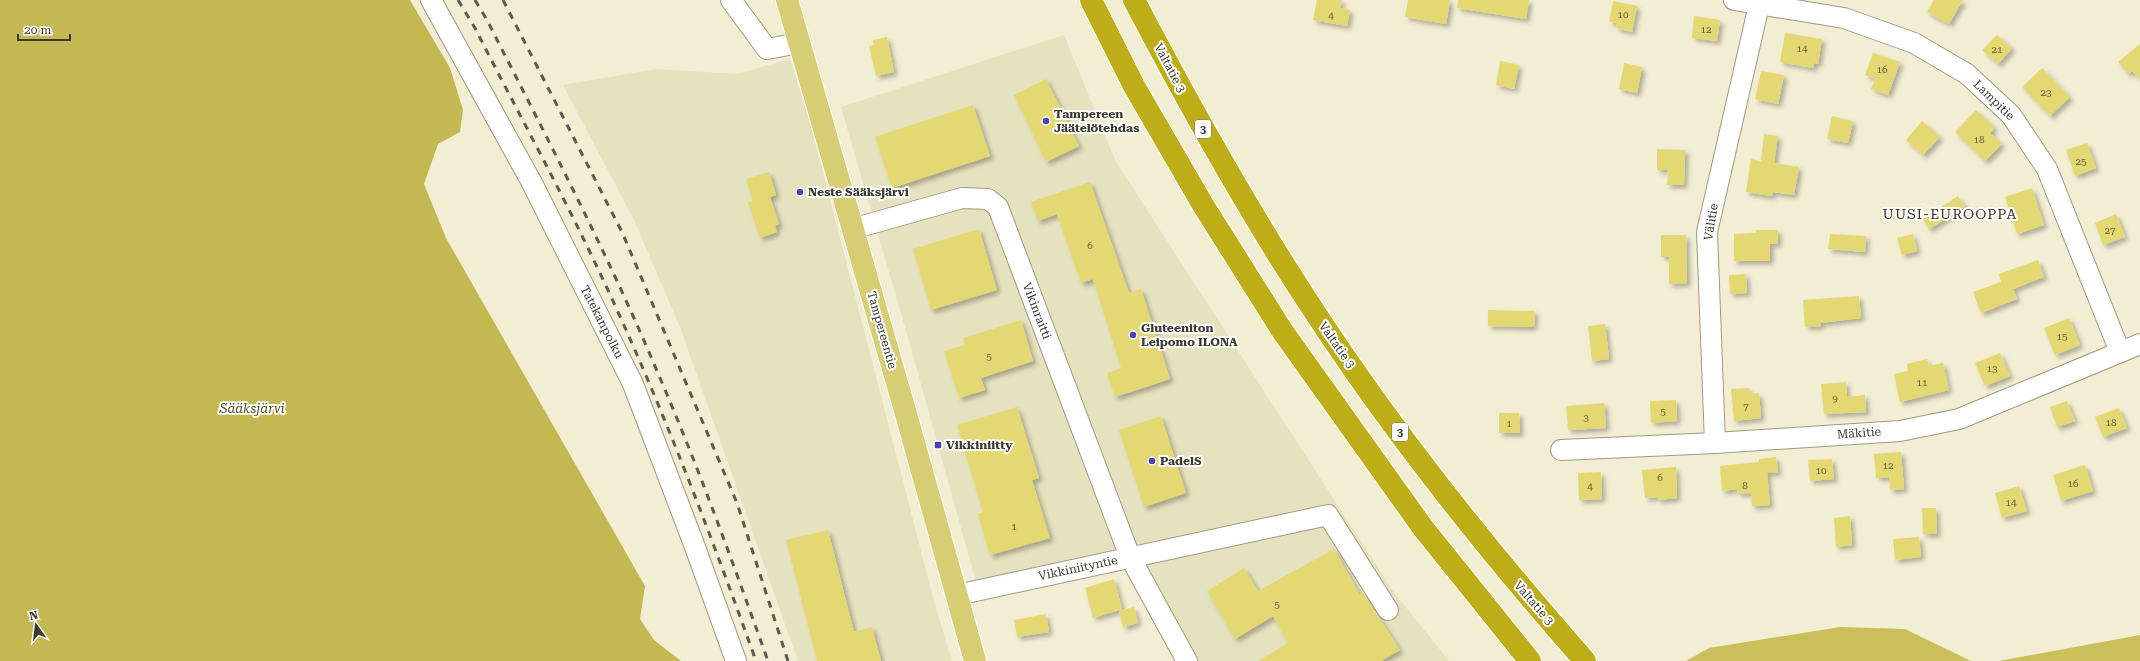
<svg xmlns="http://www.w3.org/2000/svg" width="2140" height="661" font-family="'Roboto Serif',serif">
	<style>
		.built { fill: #e5e2bf }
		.forest { fill: #cbbf5a }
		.water { fill: #c4b853 }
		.building { fill: #e4d873; filter: url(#shadow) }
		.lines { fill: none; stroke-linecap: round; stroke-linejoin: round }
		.minor-casing { stroke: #9e9b81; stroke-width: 22 }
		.major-casing { stroke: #fff; stroke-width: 24 }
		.highway-casing { stroke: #fff; stroke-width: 24 }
		.minor { stroke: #fff; stroke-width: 20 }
		.major { stroke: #d7ce74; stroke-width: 22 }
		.highway { stroke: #bdad17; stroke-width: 22 }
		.rail { stroke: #5c5b4d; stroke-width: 3; stroke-dasharray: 7 7; stroke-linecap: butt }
		.poi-dot { fill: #4f40b7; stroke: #fff; stroke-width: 1.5 }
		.labels { text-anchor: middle; stroke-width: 4; stroke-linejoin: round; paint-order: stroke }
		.number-label { font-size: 10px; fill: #656240 }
		.shield { fill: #fff; stroke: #76756d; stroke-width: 1 }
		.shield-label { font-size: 11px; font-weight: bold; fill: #3b3a2f }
		.street-label { font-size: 12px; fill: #3b3a2f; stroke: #fff }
		.poi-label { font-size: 12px; font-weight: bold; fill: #3b3a2f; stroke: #fff; text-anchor: start }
		.water-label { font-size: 13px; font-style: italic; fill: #524d23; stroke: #fff }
		.quarter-label { font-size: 14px; letter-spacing: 1px; fill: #36341e; stroke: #fff }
	</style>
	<defs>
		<filter id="shadow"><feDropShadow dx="3.5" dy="3.5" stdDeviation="2" flood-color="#0004"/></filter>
	</defs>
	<rect width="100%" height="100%" fill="#f1eed3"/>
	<!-- built -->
	<g class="built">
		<path d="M1064,35L1116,162L1393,591L1449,661H1187L1130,557L978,589L907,334L841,107Z"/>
		<path d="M790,59L810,122L935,605L952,661H798L680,327L634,220L563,85L656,69L737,74Z"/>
	</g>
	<!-- forest -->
	<g class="forest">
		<path d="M1840,627L1905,629L1971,661H1686L1709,648Z"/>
		<path d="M2140,635V661H1999Z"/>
	</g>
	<!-- water -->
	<path class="water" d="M0,0H410L450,68L463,110L460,132L438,144L424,184L446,238L645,586L640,619L654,640L681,661H0Z"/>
	<!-- building -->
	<g class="building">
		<path d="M1317,0H1342L1340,8L1350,10L1347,26L1313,20Z"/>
		<path d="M1408,0H1450L1446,24L1405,17Z"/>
		<path d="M1458,0H1529L1526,19L1457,8Z"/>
		<path d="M1934,0H1963L1949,24L1927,12Z"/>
		<path d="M1613,1L1637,6L1632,32L1616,28L1617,23L1609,22Z"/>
		<path d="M1694,16L1720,20L1717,41L1692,38Z"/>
		<path d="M1785,33L1822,39L1818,64L1814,63L1813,68L1780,62Z"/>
		<path d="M1997,35L2012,48L1998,64L1982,50Z"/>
		<path d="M887,37L894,72L876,76L869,46L874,45L873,40Z"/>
		<path d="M2140,44V79L2132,71L2128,74L2118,62Z"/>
		<path d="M1873,53L1900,62L1888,95L1871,89L1875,79L1865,75Z"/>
		<path d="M1500,61L1519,65L1514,89L1496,85Z"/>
		<path d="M1624,63L1642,67L1637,93L1619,89Z"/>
		<path d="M2042,68L2070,97L2050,116L2022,87Z"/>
		<path d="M1761,71L1784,75L1778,104L1755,99Z"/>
		<path d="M1046,79L1079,146L1046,162L1014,95Z"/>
		<path d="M973,105L990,156L892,188L875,137Z"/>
		<path d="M1976,110L1995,128L1990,133L2002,144L1985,161L1955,132Z"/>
		<path d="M1832,116L1853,121L1848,143L1827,139Z"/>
		<path d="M1922,121L1940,137L1923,155L1906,140Z"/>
		<path d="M1764,134L1778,136L1774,163L1799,167L1794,195L1773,192L1772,196L1746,192L1751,159L1761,161Z"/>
		<path d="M2087,143L2096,168L2075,176L2066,150Z"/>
		<path d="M1657,149L1685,150L1684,185H1667L1668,170H1657Z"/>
		<path d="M769,172L776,195L770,197L779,224L775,226L777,232L760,238L748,202L753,201L746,179Z"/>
		<path d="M1090,182L1129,293L1141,289L1170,379L1115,397L1107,373L1121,368L1093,279L1081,283L1057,214L1038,221L1031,202Z"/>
		<path d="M2032,188L2044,225L2017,234L2005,197Z"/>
		<path d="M1958,196L1965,207L1929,229L1923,219Z"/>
		<path d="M2116,214L2125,237L2103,245L2095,223Z"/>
		<path d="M979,229L997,290L931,310L913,249Z"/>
		<path d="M1756,230H1778V244H1770V261H1734V234L1756,233Z"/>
		<path d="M1830,234L1866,236L1865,252L1828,249Z"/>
		<path d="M1913,234L1917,251L1902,255L1897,238Z"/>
		<path d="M1661,235H1686L1687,283L1669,284V257H1661Z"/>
		<path d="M2038,260L2044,277L2013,289L2017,299L1981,313L1973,292L2001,282L1999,274Z"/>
		<path d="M1746,274L1747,293L1730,294L1729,275Z"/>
		<path d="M1859,296L1861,318L1820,323L1821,326L1805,327L1803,300Z"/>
		<path d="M1488,310L1535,311L1534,327L1488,326Z"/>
		<path d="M2069,318L2080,345L2055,355L2044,328Z"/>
		<path d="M1021,320L1033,361L981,378L985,390L959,398L944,351L965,345L963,338Z"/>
		<path d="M1605,324L1609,359L1592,361L1588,326Z"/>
		<path d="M2000,353L2010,376L1985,386L1975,363Z"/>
		<path d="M1927,359L1929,366L1943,363L1949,390L1900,402L1894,374L1908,371L1907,364Z"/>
		<path d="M1846,382L1847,397L1865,395L1866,412L1824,414L1821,384Z"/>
		<path d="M1749,388V394L1759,393L1761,418L1734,421L1731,389Z"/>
		<path d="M1676,400L1677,421L1651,423L1650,401Z"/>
		<path d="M2067,401L2075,421L2057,427L2050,407Z"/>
		<path d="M1604,403L1606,428L1568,430L1566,406Z"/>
		<path d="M1017,407L1039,478L1032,480L1050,538L990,555L978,514L983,512L957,425Z"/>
		<path d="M2119,408L2127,428L2103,437L2095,417Z"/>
		<path d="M1499,413H1519L1520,433H1499Z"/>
		<path d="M1161,416L1186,493L1144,507L1119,430Z"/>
		<path d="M1901,452L1904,489L1890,490L1889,477L1876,478L1874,454Z"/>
		<path d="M1776,457L1778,472L1767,473L1770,505L1752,506L1751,493L1738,494L1737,489L1722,491L1720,466L1759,462V459Z"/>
		<path d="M1832,459L1834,479L1810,481L1808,460Z"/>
		<path d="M2085,465L2093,491L2061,501L2053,475Z"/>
		<path d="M1676,467L1677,498L1658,500V497L1645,498L1642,470Z"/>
		<path d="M1601,472L1602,499L1579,500L1578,473Z"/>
		<path d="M2019,486L2027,511L2002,518L1995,493Z"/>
		<path d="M1922,508H1936L1937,534H1923Z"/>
		<path d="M1850,516L1852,545L1836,547L1834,518Z"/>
		<path d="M828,530L854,632L872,627L881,661H817L786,540Z"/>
		<path d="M1919,537L1921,557L1895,560L1893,539Z"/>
		<path d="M1334,549L1360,595L1363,593L1400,650L1381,661H1258L1288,643L1273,616L1235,639L1207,591L1244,568L1258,591Z"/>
		<path d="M1114,579L1122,609L1093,618L1085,588Z"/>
		<path d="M1134,607L1138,623L1123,627L1119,611Z"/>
		<path d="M1046,614L1049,632L1017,637L1014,620Z"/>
	</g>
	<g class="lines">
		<!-- minor casing -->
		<g class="minor-casing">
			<g id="minor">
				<path d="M431,0L532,183L633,384L695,547L736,661"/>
				<path d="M731,0L767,49L799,43"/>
				<path d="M1734,0L1844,18L1914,43L1967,74L2011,115L2047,169L2120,352"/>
				<path d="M852,229L962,198L988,199L998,207L1130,557L1187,661"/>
				<path d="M1715,443L1707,232L1759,5"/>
				<path d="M1561,450L1715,443L1900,431L1959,419L2140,344"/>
				<path d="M957,595L1328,515L1388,610"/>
			</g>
		</g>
		<!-- major casing -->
		<g class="major-casing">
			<path id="major" d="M787,0L904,407L975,661"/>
		</g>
		<!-- highway casing -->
		<g class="highway-casing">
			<g id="highway">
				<path d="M1091,0L1134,86L1203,205L1283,332L1423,528L1530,661"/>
				<path d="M1134,0C1190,107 1249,213 1316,314C1396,436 1488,551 1585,661"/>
			</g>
		</g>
		<!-- minor -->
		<use href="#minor" class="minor"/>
		<!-- major -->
		<use href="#major" class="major"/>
		<!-- highway -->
		<use href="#highway" class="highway"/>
		<!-- rail -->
		<g class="rail">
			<path d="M458,0L475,28C512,101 552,174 588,248C653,382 706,521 756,661"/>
			<path d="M475,0L487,20C547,138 609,256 660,378C700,471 734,566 768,661"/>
			<path d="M503,0L622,232L737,503L788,661"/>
		</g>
	</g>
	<!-- markers -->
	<g class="poi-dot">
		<circle cx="1046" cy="121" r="4"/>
		<circle cx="800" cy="192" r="4"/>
		<circle cx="1133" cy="335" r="4"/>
		<rect x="934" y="441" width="8" height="8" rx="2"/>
		<circle cx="1152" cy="461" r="4"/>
	</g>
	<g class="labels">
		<!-- number labels -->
		<g class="number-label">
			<text x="1623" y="18">10</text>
			<text x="1331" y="19">4</text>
			<text x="1706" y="33">12</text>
			<text x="1802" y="52">14</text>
			<text x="1997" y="53">21</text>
			<text x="1882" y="73">16</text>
			<text x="2046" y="96">23</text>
			<text x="1979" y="143">18</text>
			<text x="2081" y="165">25</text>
			<text x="2110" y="234">27</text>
			<text x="1090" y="249">6</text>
			<text x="2062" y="340">15</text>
			<text x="989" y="360">5</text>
			<text x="1992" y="372">13</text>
			<text x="1922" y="386">11</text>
			<text x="1835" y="402">9</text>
			<text x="1746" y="410">7</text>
			<text x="1663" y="415">5</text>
			<text x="1586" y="421">3</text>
			<text x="2111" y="426">18</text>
			<text x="1509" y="427">1</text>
			<text x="1888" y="469">12</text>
			<text x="1821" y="474">10</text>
			<text x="1660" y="481">6</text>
			<text x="2073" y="487">16</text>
			<text x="1745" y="489">8</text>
			<text x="1590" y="490">4</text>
			<text x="2011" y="506">14</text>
			<text x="1014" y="530">1</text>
			<text x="1277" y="608">5</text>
		</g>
		<!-- shield labels -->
		<g class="shield">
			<rect x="1195" y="120" width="16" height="18" rx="3"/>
			<rect x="1392" y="423" width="16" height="18" rx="3"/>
		</g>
		<g class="shield-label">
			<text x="1203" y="133">3</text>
			<text x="1400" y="436">3</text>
		</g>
		<!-- street labels -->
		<g class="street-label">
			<text transform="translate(1170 68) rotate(62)" y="4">Valtatie 3</text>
			<text transform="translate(1994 100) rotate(44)" y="4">Lampitie</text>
			<text transform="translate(1711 222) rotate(-81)" y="4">Välitie</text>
			<text transform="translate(1037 311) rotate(69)" y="4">Vikinraitti</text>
			<text transform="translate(602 322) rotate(63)" y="4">Tatekanpolku</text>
			<text transform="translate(882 330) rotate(74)" y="4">Tampereentie</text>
			<text transform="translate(1337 345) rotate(55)" y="4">Valtatie 3</text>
			<text transform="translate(1859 433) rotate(-4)" y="4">Mäkitie</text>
			<text transform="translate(1078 568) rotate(-12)" y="4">Vikkiniityntie</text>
			<text transform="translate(1534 603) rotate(49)" y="4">Valtatie 3</text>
		</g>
		<!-- poi labels -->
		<g class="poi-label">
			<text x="1054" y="118">Tampereen<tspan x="1054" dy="14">Jäätelötehdas</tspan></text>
			<text x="808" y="196">Neste Sääksjärvi</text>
			<text x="1141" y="332">Gluteeniton<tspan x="1141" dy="14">Leipomo ILONA</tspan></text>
			<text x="946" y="449">Vikkiniitty</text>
			<text x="1160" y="465">PadelS</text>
		</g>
		<!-- water labels -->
		<g class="water-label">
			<text x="252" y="413">Sääksjärvi</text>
		</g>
		<!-- quarter labels -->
		<g class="quarter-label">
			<text x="1950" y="219">UUSI-EUROOPPA</text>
		</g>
	</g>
	<!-- north arrow -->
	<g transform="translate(36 625) rotate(346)" stroke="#ffffff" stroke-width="3" paint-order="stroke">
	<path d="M0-3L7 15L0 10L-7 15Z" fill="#3b3a2f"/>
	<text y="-6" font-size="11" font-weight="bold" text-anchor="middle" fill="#3b3a2f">N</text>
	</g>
	<!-- scale -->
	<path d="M18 34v6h52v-6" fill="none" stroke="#3b3a2f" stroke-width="2"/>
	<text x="24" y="34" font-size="12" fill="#3b3a2f" stroke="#ffffff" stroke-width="3" paint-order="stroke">20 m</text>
</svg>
